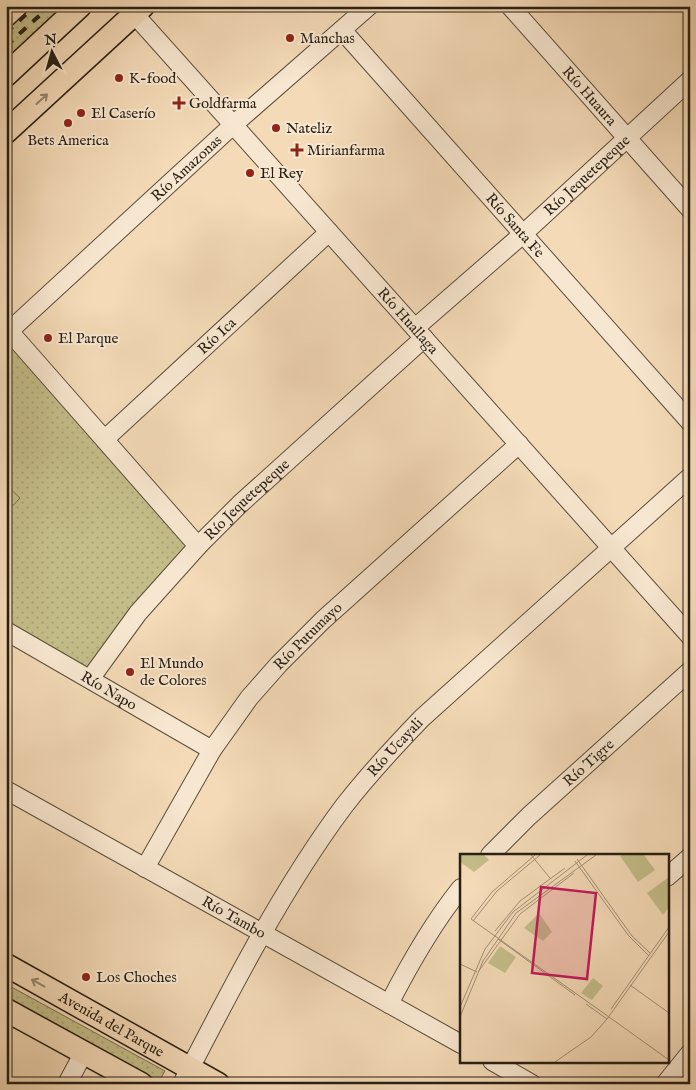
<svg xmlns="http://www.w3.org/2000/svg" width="696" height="1090" font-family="'IM FELL English',serif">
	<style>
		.green { fill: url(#green-dots); stroke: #766e4e }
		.pitch { fill: #c4bd89; stroke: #766e4e }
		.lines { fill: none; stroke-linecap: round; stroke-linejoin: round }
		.minor-casing { stroke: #5b4e3c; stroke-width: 20 }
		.major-casing { stroke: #281f13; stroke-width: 25 }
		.minor { stroke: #f8e7d0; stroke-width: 18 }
		.major { stroke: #f4dab7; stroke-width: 22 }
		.rail { stroke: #281f13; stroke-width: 4; stroke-dasharray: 9 9; stroke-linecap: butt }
		.oneway { stroke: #98866d }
		.poi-dot { fill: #8f2418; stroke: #f8e7d0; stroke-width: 2 }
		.labels { text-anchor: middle; stroke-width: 4; stroke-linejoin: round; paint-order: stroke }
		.poi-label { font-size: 15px; fill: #281f13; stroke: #f8e7d0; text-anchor: start }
		.street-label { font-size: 15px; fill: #281f13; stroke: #f8e7d0 }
		.inset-road { fill: none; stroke: #a28f75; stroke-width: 1 }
		.view { fill: #c2185b; fill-opacity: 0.15; stroke: #c2185b; stroke-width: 2.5 }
		.inset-edge { fill: none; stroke: #281f13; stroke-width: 2.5 }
	</style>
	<defs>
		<pattern id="green-dots" width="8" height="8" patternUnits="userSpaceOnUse" patternTransform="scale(1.25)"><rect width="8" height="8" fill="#c4bd89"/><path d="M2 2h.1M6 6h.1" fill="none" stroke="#a8a275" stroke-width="1.8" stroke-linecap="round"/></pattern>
	</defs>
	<rect width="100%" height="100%" fill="#f4dab7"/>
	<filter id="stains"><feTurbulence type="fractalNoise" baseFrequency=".004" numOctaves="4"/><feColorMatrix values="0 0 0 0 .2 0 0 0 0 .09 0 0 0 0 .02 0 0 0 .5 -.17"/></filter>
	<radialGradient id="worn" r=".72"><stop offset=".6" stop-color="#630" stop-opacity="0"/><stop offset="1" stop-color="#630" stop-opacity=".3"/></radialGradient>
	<!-- green -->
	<g class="green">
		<path d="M30,6H59L65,12L6,67V28Z"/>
		<path d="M6,334L198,546L90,679L6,631Z"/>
		<path d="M6,984L165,1071L159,1081L6,996Z"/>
	</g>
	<!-- pitch -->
	<path class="pitch" d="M6,485L20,498L6,513Z"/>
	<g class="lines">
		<!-- minor casing -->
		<g class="minor-casing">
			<g id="minor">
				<path id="s1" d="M127,6L690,636"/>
				<path id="s2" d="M510,6L690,209"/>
				<path id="s3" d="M342,30L690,422"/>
				<path id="s4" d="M415,328L523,234L690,80"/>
				<path d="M9,331L198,546"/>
				<path id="s5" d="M6,334L233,125L369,6"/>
				<path id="s6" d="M105,439L329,232"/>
				<path id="s7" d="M6,631L212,750"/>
				<path id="s8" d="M90,679L138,613L198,546L240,504L424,338"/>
				<path id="s9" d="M6,790L461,1044"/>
				<path id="s10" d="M490,855L529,816L690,671"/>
				<path id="s11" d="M145,868L212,750L249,698L279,664L323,620L519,444"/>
				<path d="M667,877L690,857"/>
				<path d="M389,1004C410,963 432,924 461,888"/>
				<path d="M492,1061L532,1084"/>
				<path d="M67,1084L84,1052"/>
				<path id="s12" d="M182,1084C230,991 282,889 344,806C368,775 395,746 422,718L690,477"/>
				<path d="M665,1084L690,1053"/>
			</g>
		</g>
		<!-- major casing -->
		<g class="major-casing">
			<g id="major">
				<path d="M6,15L16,6"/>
				<path d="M6,75L80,6"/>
				<path d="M6,132L143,6"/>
				<path id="s13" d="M6,965L218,1084"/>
				<path d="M6,1010L141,1084"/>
			</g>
		</g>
		<!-- minor -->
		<use href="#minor" class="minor"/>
		<!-- major -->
		<use href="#major" class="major"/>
		<!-- rail -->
		<g class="rail">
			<path d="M6,33L35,6"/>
			<path d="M6,46L50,6"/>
		</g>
	</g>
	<!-- one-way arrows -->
	<defs><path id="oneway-shaft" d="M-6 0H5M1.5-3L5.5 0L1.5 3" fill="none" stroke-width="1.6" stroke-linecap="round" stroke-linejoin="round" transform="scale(1.25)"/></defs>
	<g class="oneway">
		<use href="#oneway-shaft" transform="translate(42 99) rotate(-42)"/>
		<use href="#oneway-shaft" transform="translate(38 983) rotate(-151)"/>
	</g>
	<!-- markers -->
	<g class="poi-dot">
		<circle cx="290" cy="38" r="5"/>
		<circle cx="119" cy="78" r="5"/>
		<path d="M176.5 95.5h5v5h5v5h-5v5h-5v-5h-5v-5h5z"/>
		<circle cx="81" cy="113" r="5"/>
		<circle cx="68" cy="123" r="5"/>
		<circle cx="276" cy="128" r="5"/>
		<path d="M294.5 142.5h5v5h5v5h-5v5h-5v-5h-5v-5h5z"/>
		<circle cx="250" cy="173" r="5"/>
		<circle cx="48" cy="338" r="5"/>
		<circle cx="130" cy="672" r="5"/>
		<circle cx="86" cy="977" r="5"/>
	</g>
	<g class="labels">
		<!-- poi labels -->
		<g class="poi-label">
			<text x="300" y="43">Manchas</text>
			<text x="129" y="83">K-food</text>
			<text x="189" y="108">Goldfarma</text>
			<text x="91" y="118">El Caserío</text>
			<text x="286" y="133">Nateliz</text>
			<text x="68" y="145" text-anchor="middle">Bets America</text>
			<text x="307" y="155">Mirianfarma</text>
			<text x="260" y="178">El Rey</text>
			<text x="58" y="343">El Parque</text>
			<text x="140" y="668">El Mundo<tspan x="140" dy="17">de Colores</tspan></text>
			<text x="96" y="982">Los Choches</text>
		</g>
		<!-- street labels -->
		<g class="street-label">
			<text dy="5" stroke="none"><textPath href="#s2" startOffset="120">Río Huaura</textPath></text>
			<text dy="5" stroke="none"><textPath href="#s5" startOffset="245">Río Amazonas</textPath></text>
			<text dy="5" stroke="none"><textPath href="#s4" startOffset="230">Río Jequetepeque</textPath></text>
			<text dy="5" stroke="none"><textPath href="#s3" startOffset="261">Río Santa Fe</textPath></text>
			<text dy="5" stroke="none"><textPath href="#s1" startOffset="422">Río Huallaga</textPath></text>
			<text dy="5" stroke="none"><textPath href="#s6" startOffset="152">Río Ica</textPath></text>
			<text dy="5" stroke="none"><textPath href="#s8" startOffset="239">Río Jequetepeque</textPath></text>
			<text dy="5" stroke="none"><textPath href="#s11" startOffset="285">Río Putumayo</textPath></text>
			<text dy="5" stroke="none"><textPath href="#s7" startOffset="119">Río Napo</textPath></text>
			<text dy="5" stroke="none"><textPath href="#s12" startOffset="400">Río Ucayali</textPath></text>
			<text dy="5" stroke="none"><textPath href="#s10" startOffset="135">Río Tigre</textPath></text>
			<text dy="5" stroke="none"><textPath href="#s9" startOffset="261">Río Tambo</textPath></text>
			<text dy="5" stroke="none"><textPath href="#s13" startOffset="121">Avenida del Parque</textPath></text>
		</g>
	</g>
	<!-- overview -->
	<g transform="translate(460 854)">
		<rect width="209" height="209" fill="#f4dab7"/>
		<path d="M0,1H24L29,6L14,18L0,8ZM163,1H184L195,16L178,28L160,2ZM209,23V53L203,61L187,39ZM79,59L92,78L83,87L64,74ZM40,92L56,103L45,119L28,109Z" fill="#c4bd89"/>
		<path d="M209,26V40L206,42L209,50L202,57L190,40L204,33L202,30ZM133,124L143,132L132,146L121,139Z" fill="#c4bd89"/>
		<path class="inset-road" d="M71,1L90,24M75,1L32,38L11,65L149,163M117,5L172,82L190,99M115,7L168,81L189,102M13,67L37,37L80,1M35,77L60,47L105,14M38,85L115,141M0,110L17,118M18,118L60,60L114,19M170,131L209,159M126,150L147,165L209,78M0,153L25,95L53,58L127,1M151,155L209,73M0,163L23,107L56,59L136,1M149,163L209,206M95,208L131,183L147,165"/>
		<path class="view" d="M81,33L136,39L127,125L72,119Z"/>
		<rect width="209" height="209" class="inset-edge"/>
	</g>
	<!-- margin -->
	<rect width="696" height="1090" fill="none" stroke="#f4dab7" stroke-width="25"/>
	<rect x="8" y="8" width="681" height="1075" fill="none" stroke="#281f13" stroke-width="2.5"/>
	<rect x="12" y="12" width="671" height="1065" fill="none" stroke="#281f13"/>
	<!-- north arrow -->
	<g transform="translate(52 52) rotate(354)" stroke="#f8e7d0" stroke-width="4" paint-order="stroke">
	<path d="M0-4L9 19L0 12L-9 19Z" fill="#281f13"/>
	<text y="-8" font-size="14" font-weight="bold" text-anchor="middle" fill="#281f13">N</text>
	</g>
	<rect width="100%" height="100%" filter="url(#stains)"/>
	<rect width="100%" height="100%" fill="url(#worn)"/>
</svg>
